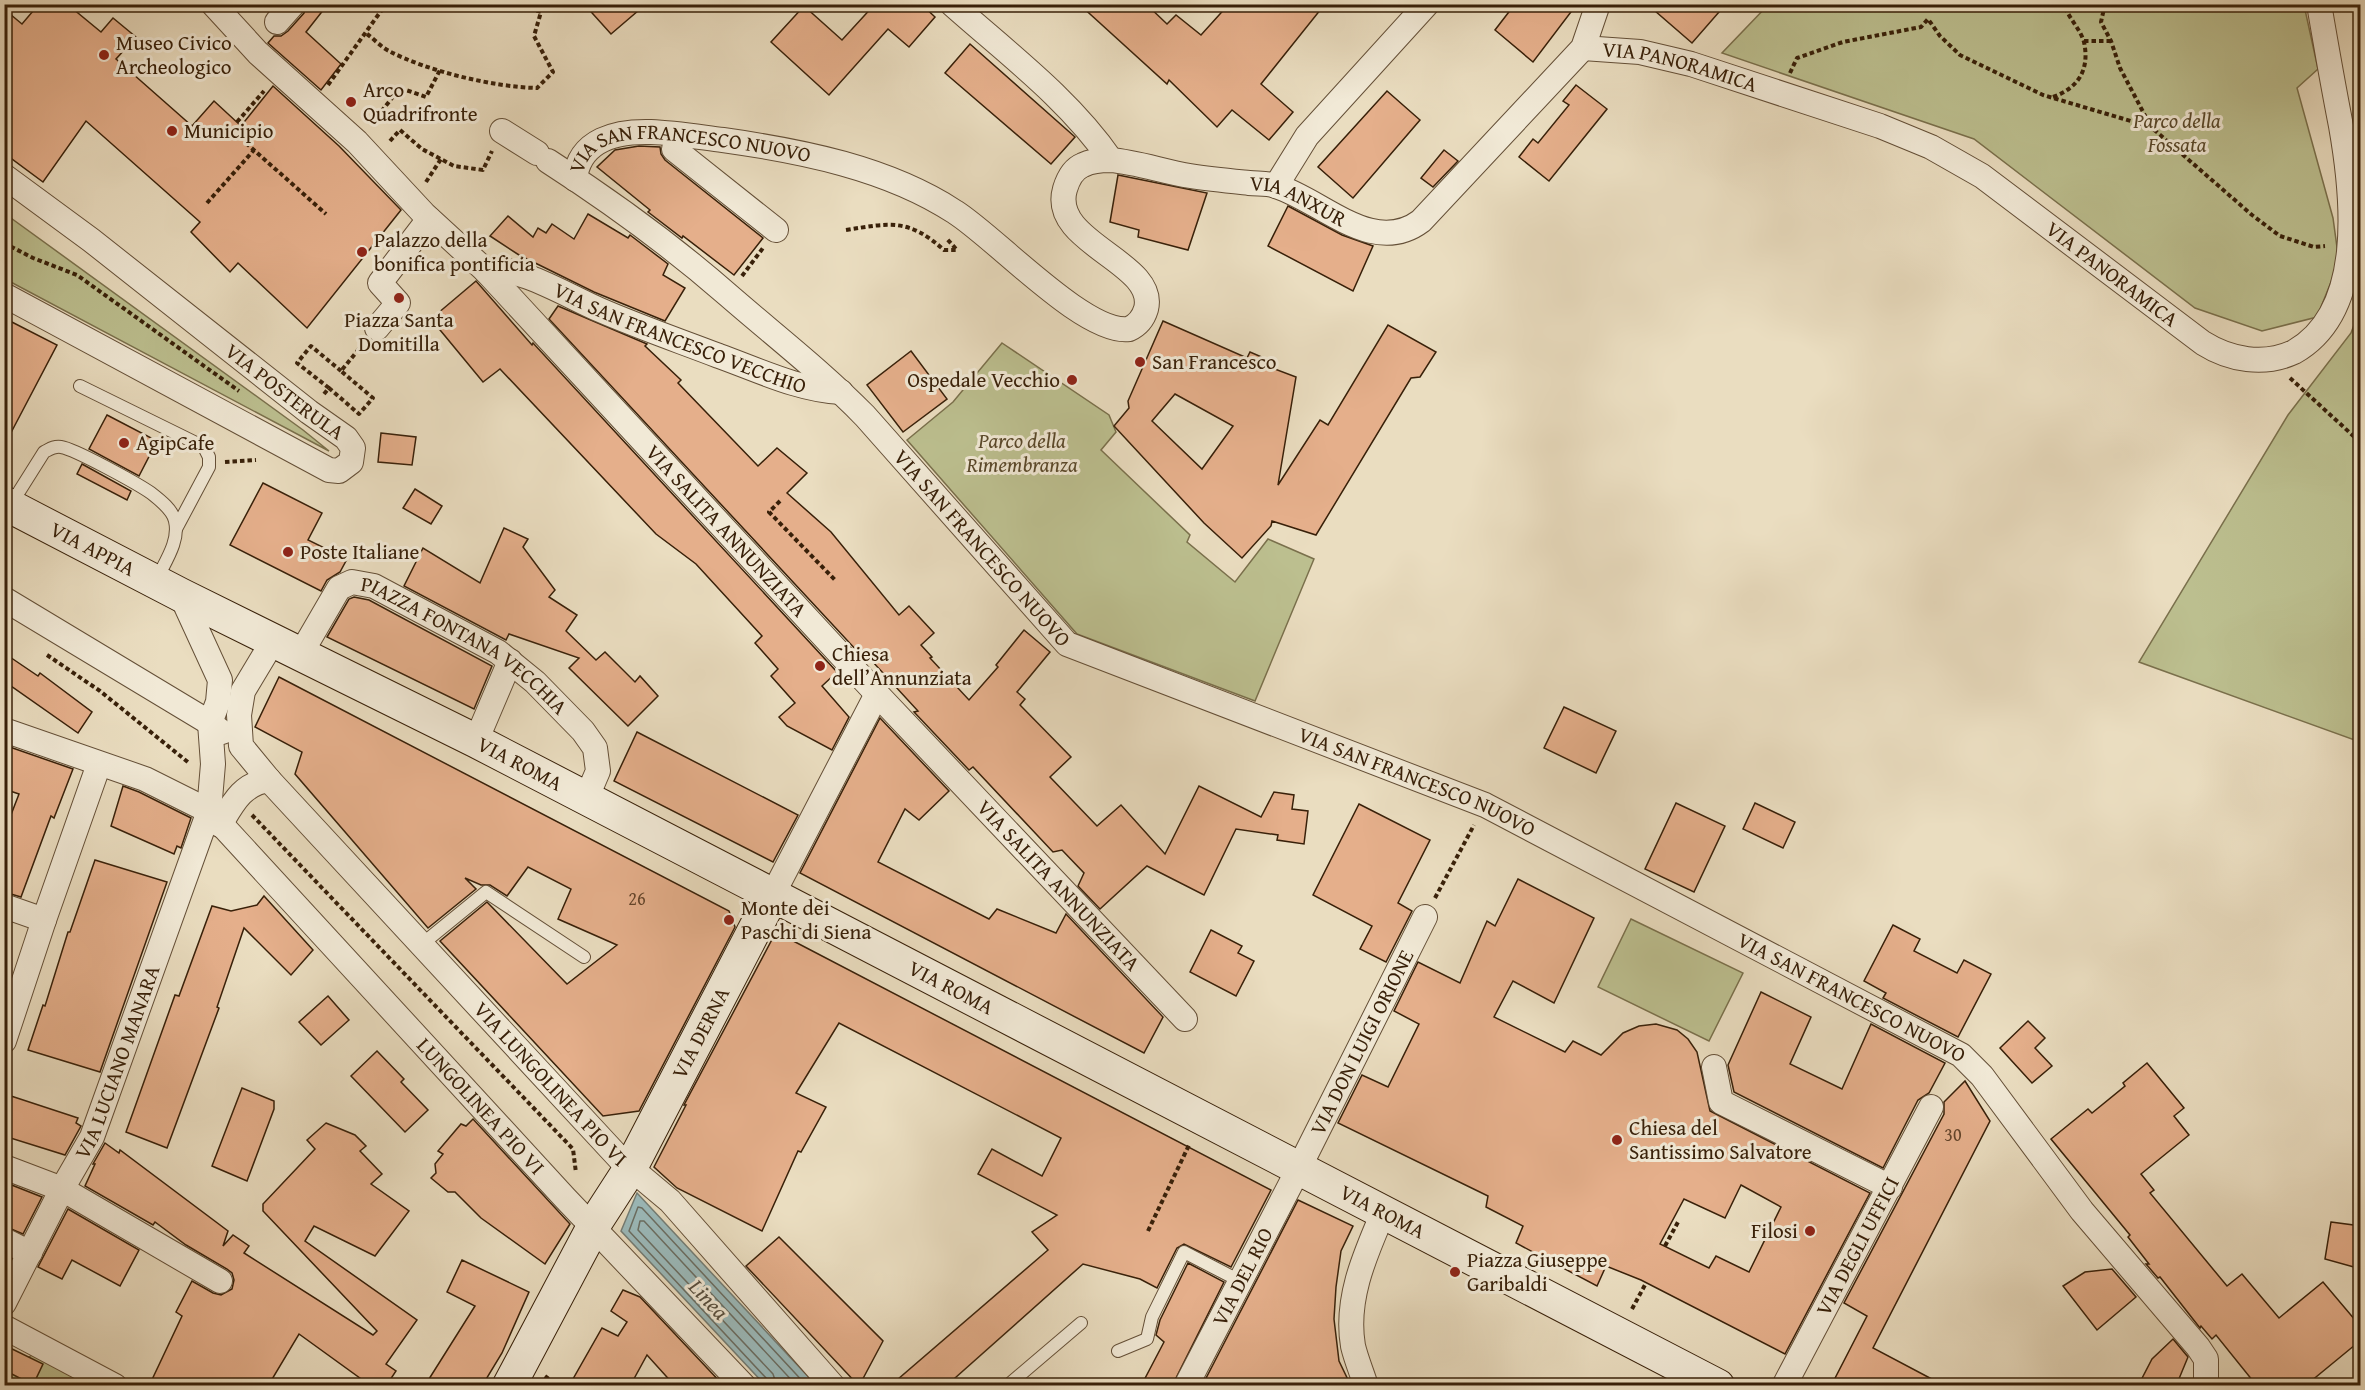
<svg xmlns="http://www.w3.org/2000/svg" width="2365" height="1390" font-family="'Gentium Book Plus',serif">
	<style>
		.green { fill: #bcbf8f; stroke: #7a704c; stroke-width: 1.5 }
		.water { fill: #9bbabb; stroke: #737c74; stroke-width: 1.5 }
		.lines { fill: none; stroke-linecap: round; stroke-linejoin: round }
		.shore { stroke: #6a6d62; stroke-width: 1.5 }
		.building { fill: #e5af8b; stroke: #382009; stroke-width: 1.5; fill-rule: evenodd }
		.lane-casing { stroke: #644f37; stroke-width: 14 }
		.street-casing { stroke: #644f37; stroke-width: 26 }
		.secondary-casing { stroke: #382009; stroke-width: 35 }
		.path { stroke: #382009; stroke-width: 4; stroke-dasharray: 4.5 3; stroke-linecap: butt }
		.lane { stroke: #f1e9d6; stroke-width: 12 }
		.street { stroke: #f1e9d6; stroke-width: 24 }
		.secondary { stroke: #f1e9d6; stroke-width: 33 }
		.poi-dot { fill: #8f2418; stroke: #f1e9d6; stroke-width: 2 }
		.labels { text-anchor: middle; stroke-width: 6; stroke-linejoin: round; paint-order: stroke }
		.number-label { font-size: 18px; fill: #63442a }
		.poi-label { font-size: 21px; fill: #382009; stroke: #f1e9d6; text-anchor: start }
		.street-label { font-size: 21px; fill: #382009; stroke: #f1e9d6 }
		.park-label { font-size: 21px; font-style: italic; fill: #59482a; stroke: #f1e9d6 }
		.water-label { font-size: 22px; font-style: italic; fill: #564e3e; stroke: #f1e9d6 }
	</style>
	<rect width="100%" height="100%" fill="#eaddc0"/>
	<filter id="stains"><feTurbulence type="fractalNoise" baseFrequency=".00333" numOctaves="4"/><feColorMatrix values="0 0 0 0 .2 0 0 0 0 .09 0 0 0 0 .02 0 0 0 .5 -.17"/></filter>
	<radialGradient id="worn" r=".72"><stop offset=".6" stop-color="#630" stop-opacity="0"/><stop offset="1" stop-color="#630" stop-opacity=".3"/></radialGradient>
	<!-- green -->
	<g class="green">
		<path d="M1768,5H2304L2318,69L2297,88L2333,218L2339,262L2317,317L2262,331L2195,308L1974,139L1722,53Z"/>
		<path d="M4,213L303,430L329,451L5,279Z"/>
		<path d="M2360,309V742L2139,662L2288,415L2351,333Z"/>
		<path d="M1002,343L1109,415L1116,432L1101,450L1190,535L1187,542L1235,582L1268,539L1314,559L1255,701L1077,634L907,440L953,402Z"/>
		<path d="M1631,919L1743,973L1709,1041L1598,987Z"/>
		<path d="M32,1355L91,1386H5V1373Z"/>
	</g>
	<!-- water -->
	<path class="water" d="M637,1193L816,1385H765L621,1231Z"/>
	<g class="lines">
		<!-- shore -->
		<g class="shore">
			<path d="M769,1386L767,1379L629,1231L638,1207L642,1208L807,1386"/>
			<path d="M777,1386L773,1374L638,1230L640,1221H644L797,1386"/>
		</g>
	</g>
	<!-- building -->
	<g class="building">
		<path d="M39,4H67L101,32L113,18L136,37L116,59L192,126L214,101L241,126L273,86L339,146L401,210L307,328L238,263L230,272L191,232L200,222L86,121L43,182L4,153V9L22,24Z"/>
		<path d="M307,4H328L306,32L341,64L321,90L268,43L274,36H281L288,31L304,13Z"/>
		<path d="M584,4H646L611,34Z"/>
		<path d="M875,4H921L935,17L909,47L888,29L829,95L771,42L804,6L842,40Z"/>
		<path d="M1079,4H1146L1167,24L1176,15L1201,35L1229,4H1325L1261,84L1293,112L1269,140L1232,110L1217,127L1169,80L1167,84Z"/>
		<path d="M1515,4H1577L1533,62L1495,30Z"/>
		<path d="M1647,4H1726L1692,43Z"/>
		<path d="M970,44L1075,137L1051,164L945,73Z"/>
		<path d="M1576,85L1607,109L1549,181L1519,157L1533,139L1538,143L1569,105L1563,101Z"/>
		<path d="M1387,91L1420,120L1353,198L1318,167Z"/>
		<path d="M639,146L660,147L661,154L665,160L763,238L734,275L683,236L682,238L648,212L650,210L597,167L615,150Z"/>
		<path d="M1444,150L1458,161L1433,187L1421,178Z"/>
		<path d="M1118,175L1207,193L1188,250L1138,237L1139,230L1110,222Z"/>
		<path d="M1288,206L1342,235L1373,246L1353,291L1268,246Z"/>
		<path d="M588,214L628,238L630,235L668,264L663,275L685,288L665,321L594,292L519,255L490,236L508,216L533,237L538,228L546,233L552,224L574,239Z"/>
		<path d="M476,281L532,345L533,343L837,672L822,686L849,717L832,750L787,726L779,717L795,703L771,676L778,669L755,643L762,636L696,564L656,534L500,369L483,382L431,319Z"/>
		<path d="M558,306L647,344L645,346L681,380L678,383L758,466L777,448L807,473L787,493L831,532L899,615L909,606L934,633L921,645L932,657L930,658L969,700L998,667L996,665L1024,630L1050,652L1017,692L1025,699L1020,705L1071,757L1050,777L1097,826L1121,805L1165,854L1199,786L1261,817L1274,792L1294,795L1292,809L1308,811L1304,844L1277,840L1278,835L1236,829L1204,895L1147,866L1100,909L1078,886L1084,873L1062,850L1053,852L973,767L969,770L914,712L918,711L861,649L858,652L549,319Z"/>
		<path d="M4,318L57,345L4,446Z"/>
		<path d="M1163,321L1247,358L1250,352L1271,361L1272,368L1296,377L1278,485L1320,420L1328,425L1388,325L1436,352L1420,377L1411,378L1316,535L1272,521L1271,526L1242,558L1204,523L1114,426L1129,408L1128,401ZM1175,394L1233,426L1202,469L1152,421Z"/>
		<path d="M911,351L947,399L903,432L867,385Z"/>
		<path d="M107,415L157,441L139,476L89,449Z"/>
		<path d="M381,433L416,437L412,465L378,462Z"/>
		<path d="M82,464L131,491L127,500L77,474Z"/>
		<path d="M263,483L322,513L308,540L347,559L340,572L327,580L321,591L230,545Z"/>
		<path d="M415,489L442,506L431,524L403,508Z"/>
		<path d="M504,528L528,539L523,547L555,590L549,597L577,615L566,631L596,660L605,652L635,682L640,676L658,696L628,726L569,668L579,658L509,634L506,640L404,586L423,548L480,583Z"/>
		<path d="M354,597L369,600L492,666L474,709L327,637L349,599Z"/>
		<path d="M4,653L38,676L40,673L92,712L78,733L4,681Z"/>
		<path d="M279,677L729,911L735,927L639,1111L603,1116L440,941L487,902L567,984L617,945L558,919L571,889L528,867L507,896L490,885H481L465,878L476,889L428,928L295,774L302,752L255,727Z"/>
		<path d="M1564,707L1616,731L1596,773L1544,748Z"/>
		<path d="M880,718L949,791L919,820L905,809L878,862L989,919L997,909L1056,933L1066,914L1163,1017L1144,1053L800,873Z"/>
		<path d="M637,732L798,815L773,862L614,781Z"/>
		<path d="M4,745L73,769L54,818L51,816L21,897L4,892V833L19,794L4,789Z"/>
		<path d="M123,786L139,792L191,818L181,848L177,846L174,854L111,826Z"/>
		<path d="M1676,803L1725,826L1694,892L1645,869Z"/>
		<path d="M1755,803L1795,822L1783,848L1743,829Z"/>
		<path d="M1359,804L1430,840L1398,903L1412,911L1386,962L1360,949L1372,926L1313,895Z"/>
		<path d="M95,860L167,882L100,1072L28,1050L43,1005L45,1006L68,932H70Z"/>
		<path d="M1518,879L1594,918L1554,1003L1513,981L1494,1017L1565,1052L1573,1041L1601,1055L1623,1033L1639,1026L1656,1024L1677,1030L1688,1039L1697,1052L1710,1111L1870,1193L1785,1354L1641,1280L1606,1266L1597,1286L1516,1243L1523,1226L1486,1207L1488,1196L1338,1123L1362,1075L1388,1087L1419,1024L1394,1011L1418,962L1460,983L1487,921L1495,926ZM1741,1185L1781,1207L1749,1272L1716,1256L1709,1268L1660,1244L1684,1199L1725,1218Z"/>
		<path d="M264,896L313,950L291,975L244,928L217,1007L219,1008L167,1148L126,1132L175,995L179,996L212,906L231,911L257,905Z"/>
		<path d="M1893,925L1920,939L1914,951L1957,973L1964,960L1991,974L1958,1037L1883,998L1886,993L1864,981Z"/>
		<path d="M1211,930L1242,946L1238,953L1254,961L1236,996L1190,972Z"/>
		<path d="M776,932L1271,1190L1231,1267L1184,1244L1177,1248L1157,1288L1140,1279L1083,1264L946,1386H890L1048,1250L1032,1232L1057,1215L978,1174L992,1149L1042,1176L1061,1138L839,1023L796,1093L826,1107L801,1152L798,1151L762,1231L677,1188L654,1167L686,1105H684Z"/>
		<path d="M1761,992L1811,1017L1790,1064L1842,1089L1871,1024L1945,1063L1929,1093L1918,1100L1883,1168L1734,1092L1728,1065Z"/>
		<path d="M328,996L349,1020L321,1045L299,1022Z"/>
		<path d="M2028,1021L2045,1038L2035,1048L2052,1066L2032,1083L2000,1048Z"/>
		<path d="M377,1051L404,1079L401,1082L428,1110L405,1132L351,1076Z"/>
		<path d="M2147,1063L2184,1108L2174,1116L2189,1135L2141,1174L2154,1190L2150,1193L2227,1286L2242,1274L2279,1318L2323,1282L2361,1327V1340L2305,1386H2257L2216,1335L2212,1339L2201,1326L2200,1328L2160,1277L2158,1278L2146,1264H2149L2128,1237L2130,1235L2051,1139L2088,1109L2092,1113L2125,1086L2123,1083Z"/>
		<path d="M1965,1081L1990,1121L1873,1348L1945,1386H1831L1867,1316L1844,1303L1944,1114V1102Z"/>
		<path d="M242,1088L274,1101V1109L247,1181L212,1166Z"/>
		<path d="M11,1096L78,1118L76,1123L81,1126L65,1155L4,1136V1117Z"/>
		<path d="M473,1119L570,1224L545,1264L481,1218L455,1192H448L431,1178L436,1173L435,1164L443,1154L438,1151L461,1124L466,1126Z"/>
		<path d="M326,1123L355,1135L366,1146L360,1151L382,1174L371,1184L409,1211L375,1256L314,1226L305,1241L417,1320L386,1364L396,1371L386,1386H371L299,1334L268,1386H149L182,1316L176,1312L192,1281L213,1293L221,1295L232,1289L234,1280L232,1273L227,1269L186,1245L155,1222L153,1225L85,1186L95,1164H93L105,1143L119,1153L120,1150L228,1231L223,1246L233,1235L249,1246L244,1253L373,1335L377,1331L263,1211V1204L315,1149L307,1140Z"/>
		<path d="M4,1182L42,1197L23,1234L4,1226Z"/>
		<path d="M1298,1200L1353,1226L1341,1251L1336,1287L1334,1319L1339,1361L1351,1386H1202Z"/>
		<path d="M68,1209L139,1250L120,1286L72,1260L62,1279L38,1267Z"/>
		<path d="M2331,1222L2361,1226V1269L2325,1259Z"/>
		<path d="M779,1237L883,1341L859,1386L746,1266Z"/>
		<path d="M462,1260L529,1292L502,1353L482,1386H433L436,1380L429,1379L475,1306L447,1292Z"/>
		<path d="M1188,1263L1224,1282L1172,1386H1141L1164,1342L1156,1335L1160,1320Z"/>
		<path d="M2112,1269L2136,1297L2097,1330L2063,1286L2085,1272Z"/>
		<path d="M623,1290L640,1297L724,1386H675L647,1355L630,1386H569L602,1328L618,1336L627,1322L611,1311Z"/>
		<path d="M2173,1339L2188,1357L2176,1386H2138L2152,1359Z"/>
		<path d="M4,1345L43,1364L33,1385L4,1370Z"/>
	</g>
	<g class="lines">
		<!-- lane casing -->
		<g class="lane-casing">
			<g id="lane">
				<path d="M80,386L204,447L209,457V467L176,529"/>
				<path d="M10,506L44,452C50,449 54,446 61,447C75,449 138,484 151,493C160,500 173,510 175,521C180,542 164,563 156,581"/>
				<path d="M421,945L486,892L584,957"/>
				<path d="M1118,1351L1147,1339L1152,1317L1184,1252L1240,1281"/>
				<path d="M1007,1386L1081,1323"/>
			</g>
		</g>
		<!-- street casing -->
		<g class="street-casing">
			<g id="street">
				<path id="s1" d="M213,4L258,53L357,142L424,214L486,271L877,694L1185,1019"/>
				<path d="M952,4C1007,53 1069,99 1111,160"/>
				<path d="M277,22L293,4"/>
				<path id="s2" d="M1583,48L1640,52L1691,64L1880,126L1931,147L1982,176L2203,343C2230,360 2264,366 2294,352C2365,312 2354,200 2341,126C2333,85 2326,45 2319,4"/>
				<path d="M502,131L537,153"/>
				<path d="M674,149L776,230"/>
				<path id="s3" d="M548,161C610,201 672,246 728,295C774,335 822,372 865,416L1067,644L1485,805L1961,1055L1982,1076L2082,1211L2198,1347L2206,1359V1386"/>
				<path id="s4" d="M4,176L91,240L309,412L346,438L353,448L351,462L339,471L329,470L4,295"/>
				<path id="s5" d="M575,179C579,139 617,131 651,132C675,133 699,137 723,140C801,151 888,168 955,212C995,237 1085,335 1129,329C1138,325 1143,319 1146,309C1158,262 1049,243 1065,189C1068,179 1073,169 1083,165C1091,161 1101,160 1110,160C1137,162 1164,172 1190,176C1210,179 1230,181 1249,183C1258,184 1268,183 1276,186C1323,201 1373,257 1421,221L1583,48L1598,4"/>
				<path d="M1276,186L1307,136L1427,4"/>
				<path id="s6" d="M486,271C515,263 571,298 600,310C639,327 680,341 719,356C758,370 799,390 841,392"/>
				<path d="M377,328L398,303L380,283L429,219"/>
				<path d="M4,599L210,723L222,732"/>
				<path id="s7" d="M273,641L243,691L239,715L241,746L269,780L621,1160L670,1201L833,1386"/>
				<path id="s8" d="M300,655L339,588L352,582L374,586L498,652L535,682L583,731L595,748L598,771L586,799"/>
				<path id="s9" d="M4,730L145,779L209,811L565,1198L744,1386"/>
				<path d="M476,741L510,661"/>
				<path d="M220,825C233,803 242,784 269,780"/>
				<path d="M772,896L877,694"/>
				<path d="M4,906L44,920"/>
				<path d="M4,1041L44,920L99,764"/>
				<path d="M1714,1067L1721,1102L1890,1187"/>
				<path d="M4,1167L62,1189L220,1281"/>
				<path d="M4,1240L30,1253"/>
				<path id="s10" d="M4,1303L62,1189L92,1137L209,811L213,764L210,723L218,702L220,680L181,595"/>
				<path d="M4,1327L115,1386"/>
				<path id="s11" d="M1186,1386L1299,1168L1425,917"/>
				<path d="M1366,1386C1362,1373 1356,1359 1353,1346C1345,1299 1365,1255 1383,1213"/>
				<path id="s12" d="M1784,1386L1931,1107"/>
			</g>
		</g>
		<!-- secondary casing -->
		<g class="secondary-casing">
			<g id="secondary">
				<path id="s13" d="M4,503L181,595L476,741L1718,1386"/>
				<path id="s14" d="M509,1386L597,1220L630,1169L772,896"/>
			</g>
		</g>
		<!-- path -->
		<g class="path">
			<path d="M2105,4L2101,22L2111,41L2120,68L2151,127"/>
			<path d="M367,34C374,39 381,47 389,51C427,71 493,87 537,88L553,72L534,36L541,12L514,4"/>
			<path d="M2084,41H2111"/>
			<path d="M1790,73L1797,58L1843,42L1921,27L1928,19L1940,36L1960,55L2043,95L2151,127L2252,215L2280,236L2314,247L2325,246"/>
			<path d="M328,85L386,4"/>
			<path d="M2053,97C2078,88 2090,70 2084,42C2080,28 2068,18 2064,4"/>
			<path d="M237,122L264,91"/>
			<path d="M372,123L400,88L426,97L440,70"/>
			<path d="M390,141L400,130L422,149L454,166L483,170L492,151"/>
			<path d="M246,143L326,214"/>
			<path d="M426,182L441,159"/>
			<path d="M207,203L254,150"/>
			<path d="M846,230C890,223 908,218 944,250H957L947,239"/>
			<path d="M4,243L33,258L77,275L239,391"/>
			<path d="M742,276L763,248"/>
			<path d="M2290,378L2360,442"/>
			<path d="M329,388L297,363L311,346L341,371"/>
			<path d="M324,394L329,388L359,414L373,398L341,371L363,344"/>
			<path d="M225,462L256,460"/>
			<path d="M780,501L769,512L836,581"/>
			<path d="M47,655L100,691L189,763"/>
			<path d="M252,815L573,1149L576,1173"/>
			<path d="M1435,898L1474,825"/>
			<path d="M1148,1231L1190,1143"/>
			<path d="M1665,1246L1678,1222"/>
			<path d="M1632,1309L1646,1283"/>
			<path d="M545,1376L558,1386"/>
		</g>
		<!-- lane -->
		<use href="#lane" class="lane"/>
		<!-- street -->
		<use href="#street" class="street"/>
		<!-- secondary -->
		<use href="#secondary" class="secondary"/>
	</g>
	<!-- markers -->
	<g class="poi-dot">
		<circle cx="104" cy="55" r="6"/>
		<circle cx="351" cy="102" r="6"/>
		<circle cx="172" cy="131" r="6"/>
		<circle cx="362" cy="252" r="6"/>
		<circle cx="399" cy="298" r="6"/>
		<circle cx="1140" cy="362" r="6"/>
		<circle cx="1072" cy="380" r="6"/>
		<circle cx="124" cy="443" r="6"/>
		<circle cx="288" cy="552" r="6"/>
		<circle cx="820" cy="666" r="6"/>
		<circle cx="729" cy="920" r="6"/>
		<circle cx="1617" cy="1140" r="6"/>
		<circle cx="1810" cy="1231" r="6"/>
		<circle cx="1455" cy="1272" r="6"/>
	</g>
	<g class="labels">
		<!-- number labels -->
		<g class="number-label">
			<text x="637" y="905">26</text>
			<text x="1953" y="1141">30</text>
		</g>
		<!-- poi labels -->
		<g class="poi-label">
			<text x="116" y="50">Museo Civico<tspan x="116" dy="24">Archeologico</tspan></text>
			<text x="363" y="97">Arco<tspan x="363" dy="24">Quadrifronte</tspan></text>
			<text x="184" y="138">Municipio</text>
			<text x="374" y="247">Palazzo della<tspan x="374" dy="24">bonifica pontificia</tspan></text>
			<text x="399" y="327" text-anchor="middle">Piazza Santa<tspan x="399" dy="24">Domitilla</tspan></text>
			<text x="1152" y="369">San Francesco</text>
			<text x="1060" y="387" text-anchor="end">Ospedale Vecchio</text>
			<text x="136" y="450">AgipCafe</text>
			<text x="300" y="559">Poste Italiane</text>
			<text x="832" y="661">Chiesa<tspan x="832" dy="24">dell’Annunziata</tspan></text>
			<text x="741" y="915">Monte dei<tspan x="741" dy="24">Paschi di Siena</tspan></text>
			<text x="1629" y="1135">Chiesa del<tspan x="1629" dy="24">Santissimo Salvatore</tspan></text>
			<text x="1798" y="1238" text-anchor="end">Filosi</text>
			<text x="1467" y="1267">Piazza Giuseppe<tspan x="1467" dy="24">Garibaldi</tspan></text>
		</g>
		<!-- street labels -->
		<g class="street-label">
			<text dy="7" stroke="none"><textPath href="#s2" startOffset="99">VIA PANORAMICA</textPath></text>
			<text dy="7" stroke="none"><textPath href="#s5" startOffset="134">VIA SAN FRANCESCO NUOVO</textPath></text>
			<text dy="7" stroke="none"><textPath href="#s5" startOffset="1064">VIA ANXUR</textPath></text>
			<text dy="7" stroke="none"><textPath href="#s2" startOffset="585">VIA PANORAMICA</textPath></text>
			<text dy="7" stroke="none"><textPath href="#s6" startOffset="207">VIA SAN FRANCESCO VECCHIO</textPath></text>
			<text dy="7" stroke="none"><textPath href="#s4" startOffset="354">VIA POSTERULA</textPath></text>
			<text dy="7" stroke="none"><textPath href="#s1" startOffset="736">VIA SALITA ANNUNZIATA</textPath></text>
			<text dy="7" stroke="none"><textPath href="#s3" startOffset="584">VIA SAN FRANCESCO NUOVO</textPath></text>
			<text dy="7" stroke="none"><textPath href="#s13" startOffset="100">VIA APPIA</textPath></text>
			<text dy="7" stroke="none"><textPath href="#s8" startOffset="222">PIAZZA FONTANA VECCHIA</textPath></text>
			<text dy="7" stroke="none"><textPath href="#s13" startOffset="578">VIA ROMA</textPath></text>
			<text dy="7" stroke="none"><textPath href="#s3" startOffset="1088">VIA SAN FRANCESCO NUOVO</textPath></text>
			<text dy="7" stroke="none"><textPath href="#s1" startOffset="1222">VIA SALITA ANNUNZIATA</textPath></text>
			<text dy="7" stroke="none"><textPath href="#s13" startOffset="1064">VIA ROMA</textPath></text>
			<text dy="7" stroke="none"><textPath href="#s3" startOffset="1574">VIA SAN FRANCESCO NUOVO</textPath></text>
			<text dy="7" stroke="none"><textPath href="#s14" startOffset="402">VIA DERNA</textPath></text>
			<text dy="7" stroke="none"><textPath href="#s11" startOffset="386">VIA DON LUIGI ORIONE</textPath></text>
			<text dy="7" stroke="none"><textPath href="#s10" startOffset="267">VIA LUCIANO MANARA</textPath></text>
			<text dy="7" stroke="none"><textPath href="#s7" startOffset="572">VIA LUNGOLINEA PIO VI</textPath></text>
			<text dy="7" stroke="none"><textPath href="#s9" startOffset="622">LUNGOLINEA PIO VI</textPath></text>
			<text dy="7" stroke="none"><textPath href="#s13" startOffset="1550">VIA ROMA</textPath></text>
			<text dy="7" stroke="none"><textPath href="#s12" startOffset="158">VIA DEGLI UFFICI</textPath></text>
			<text dy="7" stroke="none"><textPath href="#s11" startOffset="123">VIA DEL RIO</textPath></text>
		</g>
		<!-- park labels -->
		<g class="park-label">
			<text x="2177" y="128">Parco della<tspan x="2177" dy="24">Fossata</tspan></text>
			<text x="1022" y="448">Parco della<tspan x="1022" dy="24">Rimembranza</tspan></text>
		</g>
		<!-- water labels -->
		<g class="water-label">
			<text transform="translate(709 1299) rotate(47)" y="8">Linea</text>
		</g>
	</g>
	<!-- margin -->
	<rect width="2365" height="1390" fill="none" stroke="#eaddc0" stroke-width="24"/>
	<rect x="6" y="6" width="2353" height="1378" fill="none" stroke="#382009" stroke-width="3"/>
	<rect x="12" y="12" width="2341" height="1366" fill="none" stroke="#382009" stroke-width="1.5"/>
	<rect width="100%" height="100%" filter="url(#stains)"/>
	<rect width="100%" height="100%" fill="url(#worn)"/>
</svg>
